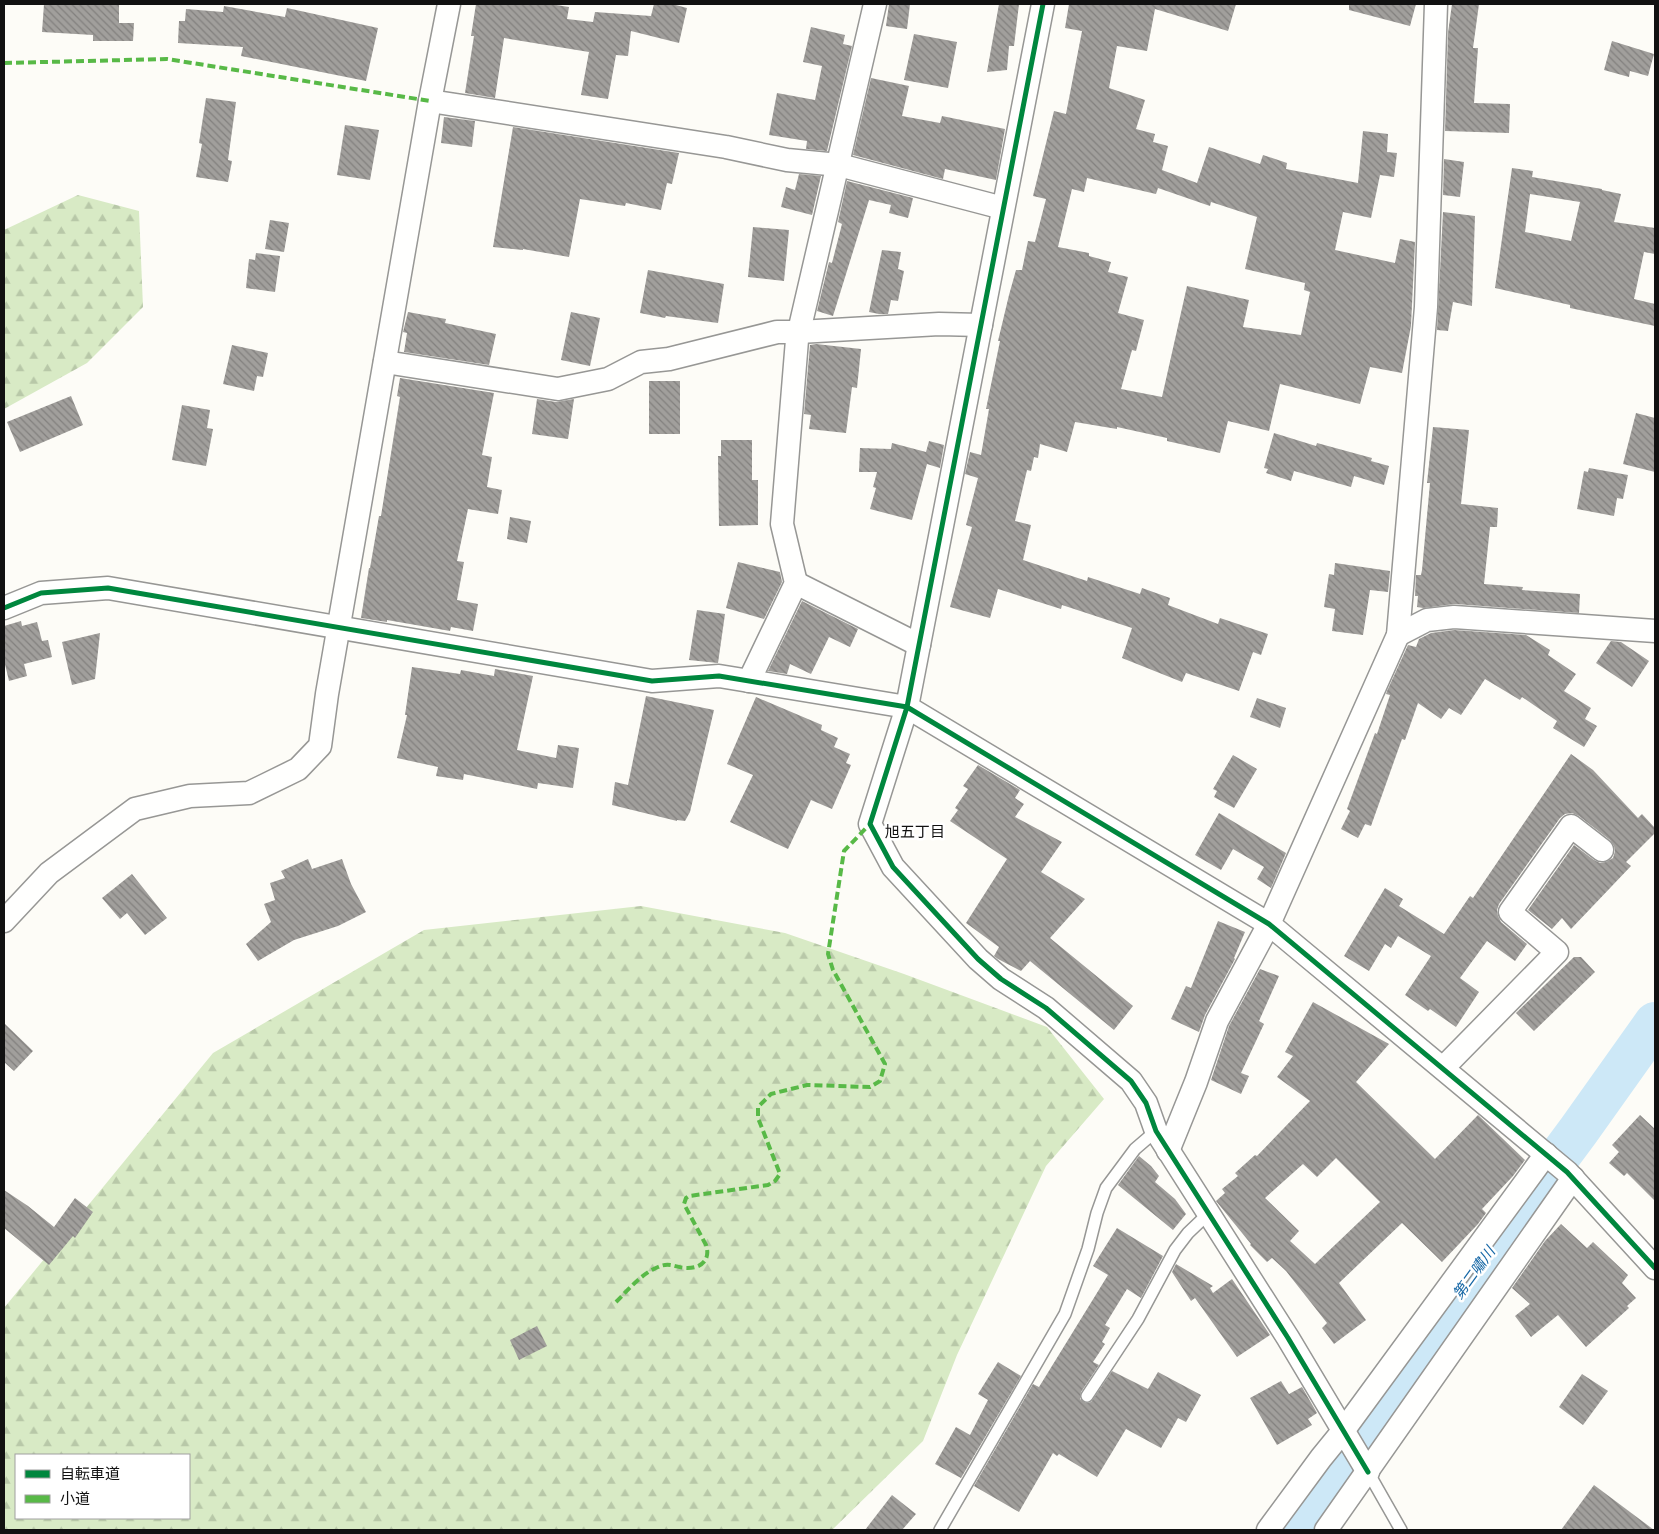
<svg xmlns="http://www.w3.org/2000/svg" width="1659" height="1534" font-family="'Crimson Pro','Noto Sans JP',serif">
	<style>
		.forest { fill: url(#forest-firs); fill-rule: evenodd }
		.lines { fill: none; stroke-linecap: round; stroke-linejoin: round }
		.river { stroke: #cde8f7; stroke-width: 42 }
		.building { fill: url(#building-back-hatch); fill-rule: evenodd }
		.service-casing { stroke: #979795; stroke-width: 14 }
		.minor-casing { stroke: #979795; stroke-width: 25 }
		.service { stroke: #fffffe; stroke-width: 11 }
		.minor { stroke: #fffffe; stroke-width: 22 }
		.quiet { stroke: #58b947; stroke-width: 4; stroke-dasharray: 8 4; stroke-linecap: butt }
		.cycleway-casing { stroke: #fff; stroke-width: 8 }
		.cycleway { stroke: #00873e; stroke-width: 5 }
		.labels { text-anchor: middle; stroke-width: 5; stroke-linejoin: round; paint-order: stroke }
		.neighbourhood-label { font-size: 15px; fill: #111; stroke: #fff }
		.water-label { font-size: 15px; font-style: italic; fill: #1768a6; stroke: #fff }
	</style>
	<defs>
		<pattern id="forest-firs" width="22" height="20" patternUnits="userSpaceOnUse" patternTransform="scale(1.25)"><rect width="22" height="20" fill="#d8eac5"/><path d="M5 1l3.5 6h-7zM16 11l3.5 6h-7z" fill="#b8c8a8"/></pattern>
		<pattern id="building-back-hatch" width="6" height="6" patternUnits="userSpaceOnUse" patternTransform="scale(1.25)"><rect width="6" height="6" fill="#a19f9c"/><path d="M-1 5l2 2M0 0l6 6M5-1l2 2" fill="none" stroke="#82807e"/></pattern>
	</defs>
	<rect width="100%" height="100%" fill="#fdfcf7"/>
	<!-- forest -->
	<g class="forest">
		<path d="M78,195L139,211L143,307L87,363L4,409V230Z"/>
		<path d="M641,906L785,933L904,974L1047,1027L1104,1099L1046,1166L957,1355L923,1441L832,1530H4V1308L213,1053L424,930ZM16,1455H189V1518H16Z"/>
	</g>
	<g class="lines">
		<!-- river -->
		<path class="river" d="M1303,1530L1361,1449L1406,1367L1502,1234L1579,1130L1655,1023"/>
	</g>
	<!-- building -->
	<g class="building">
		<path d="M44,4L119,5V23H134L133,41H93V35L42,32Z"/>
		<path d="M476,4H550L569,7L567,19L593,22L595,12L651,16L654,4H672L687,8L679,43L631,31L628,56L616,55L608,99L581,95L589,52L504,38L495,98L465,93L474,36H471Z"/>
		<path d="M889,4H910L907,29L886,26Z"/>
		<path d="M999,4H1019L1014,46H1009L1007,70L987,72Z"/>
		<path d="M1069,4H1236L1228,31L1155,9L1147,51L1117,46L1109,88L1145,100L1136,129L1155,134L1153,142L1168,146L1162,170L1197,183L1209,147L1260,164L1263,155L1287,163L1286,169L1358,183L1363,131L1388,134L1387,152L1397,153L1394,177L1380,175L1371,218L1343,212L1335,250L1395,263L1400,239L1415,242L1411,326L1402,373L1370,367L1360,404L1280,384L1269,431L1228,421L1220,453L1167,441V438L1117,427V429L1075,422L1067,452L1040,444L1038,458L1034,457L1031,471L1027,470L1015,521L1031,525L1023,560L1087,581L1088,577L1140,594L1142,588L1170,598L1168,605L1218,624L1220,618L1268,634L1261,655L1253,652L1239,691L1186,673L1182,682L1122,658L1132,628L1062,605L1061,609L998,589L990,618L950,607L972,527L966,525L978,478L965,474L970,452L981,455L989,409H986L1000,341H998L1009,295L1016,270H1022L1028,241L1035,242L1046,199L1033,196L1054,111L1066,114L1082,31L1065,28ZM1087,178L1156,194L1158,188L1210,206L1211,202L1257,217L1245,269L1305,283L1304,290L1310,292L1301,335L1243,327L1249,300L1187,286L1162,397L1121,389L1132,350L1136,351L1144,320L1118,313L1128,277L1108,272L1111,262L1089,256V253L1058,247L1072,189L1084,192Z"/>
		<path d="M1349,4H1416L1410,26L1349,10Z"/>
		<path d="M1452,4H1479L1473,48H1478L1474,103L1510,104L1509,133L1445,131L1448,33Z"/>
		<path d="M224,6L285,17L287,8L378,28L366,81L241,56L243,47L178,43L179,21H185L186,9L223,12Z"/>
		<path d="M811,27L845,35L843,44L852,46L827,151L806,149L807,141L769,135L777,93L815,100L822,66L803,62Z"/>
		<path d="M914,34L957,42L948,88L904,80Z"/>
		<path d="M1612,41L1654,54L1648,76L1630,71L1629,77L1604,70Z"/>
		<path d="M871,78L909,86L902,116L940,123L942,116L1005,129L996,180L945,169L943,179L853,155Z"/>
		<path d="M206,98L236,102L228,160L232,161L228,182L196,177L202,144L199,143Z"/>
		<path d="M444,117L475,121L472,147L441,143Z"/>
		<path d="M345,125L379,130L370,180L337,175Z"/>
		<path d="M513,127L679,153L672,184L667,183L661,210L626,203L625,206L580,199L569,257L523,249V250L493,247Z"/>
		<path d="M1444,159L1464,162L1460,197L1443,195Z"/>
		<path d="M1512,168L1533,171L1532,177L1602,189V190L1621,194L1614,222L1655,228V254L1644,252L1634,299L1655,304V326L1570,308V305L1495,288ZM1530,194L1580,202L1571,241L1525,232Z"/>
		<path d="M799,174L821,176L812,215L781,207L786,187L795,190Z"/>
		<path d="M847,181L913,198L908,218L889,213L891,205L869,200L833,316L817,311L829,262L832,263L842,224L838,222Z"/>
		<path d="M1443,212L1475,216L1472,306L1453,302L1448,331L1437,330Z"/>
		<path d="M270,220L289,223L284,252L265,249Z"/>
		<path d="M753,227L789,230L784,281L748,277Z"/>
		<path d="M882,250L901,252L898,269L904,271L898,301L891,300L888,314H879L869,312Z"/>
		<path d="M256,253L280,256L275,292L246,288L249,259L255,260Z"/>
		<path d="M648,270L724,284L718,323L666,316L665,318L640,313Z"/>
		<path d="M408,312L446,319L445,323L496,334L489,365L404,352L407,333L403,332Z"/>
		<path d="M571,312L600,318L590,366L561,360Z"/>
		<path d="M816,344L861,349L857,388L852,387L846,433L809,429L811,415L804,414L810,345Z"/>
		<path d="M232,345L268,353L263,377L257,376L254,391L223,384Z"/>
		<path d="M400,378L494,393L482,455L492,457L487,487L502,490L498,514L468,509L457,561L464,562L457,600L478,604L473,631L451,627L450,631L387,620V622L361,618L369,568H370L379,516H381L400,397L397,396Z"/>
		<rect x="649" y="381" width="31" height="53"/>
		<path d="M71,396L83,425L20,452L7,422Z"/>
		<path d="M537,399L556,402L574,399L568,439L532,434Z"/>
		<path d="M182,405L210,410L207,428L213,429L206,466L172,460Z"/>
		<path d="M1636,413L1655,418V472L1623,464Z"/>
		<path d="M1433,427L1469,430L1461,504L1498,508L1497,527H1490L1484,584L1523,587L1522,590L1580,594L1579,613L1455,604L1423,608L1417,607L1418,596H1415L1416,575H1421L1422,570L1430,483H1427Z"/>
		<path d="M1274,433L1316,446L1317,443L1372,458L1371,461L1389,466L1384,485L1354,476L1351,487L1294,471L1291,481L1266,473L1268,469L1264,468Z"/>
		<path d="M721,440H752V480H758V525L719,526L718,456H721Z"/>
		<path d="M929,441L944,445L940,468L927,464L912,520L870,509L876,488L873,487L877,472H859L860,448L891,449L892,443L926,452Z"/>
		<path d="M1589,468L1628,475L1623,499L1617,498L1614,516L1577,509L1584,471L1588,472Z"/>
		<path d="M510,517L531,521L527,543L507,539Z"/>
		<path d="M738,562L780,572L782,582L764,619L726,608Z"/>
		<path d="M1335,563L1390,571L1388,592L1370,590L1363,635L1332,631L1335,609L1324,607L1329,574L1334,575Z"/>
		<path d="M802,601L858,629L850,647L829,637L811,674L790,664L787,674L768,671Z"/>
		<path d="M697,610L725,614L718,663L689,660Z"/>
		<path d="M21,621L22,626L37,622L42,641L48,640L52,657L24,664L27,676L9,681L4,660V626Z"/>
		<path d="M1454,630L1526,635L1550,650L1548,655L1576,674L1564,691L1591,708L1585,719L1597,726L1584,747L1553,728L1557,721L1522,697L1520,700L1485,679L1461,715L1449,708L1441,719L1418,703L1405,740L1402,739L1371,826L1365,824L1358,838L1341,829L1350,811L1347,809L1375,733L1377,734L1390,695L1386,694L1387,691L1408,645L1416,647L1419,639L1431,633Z"/>
		<path d="M100,633L95,679L72,685L62,642Z"/>
		<path d="M1611,641L1621,642L1649,661L1632,687L1596,663Z"/>
		<path d="M412,667L460,674L461,670L494,676L495,669L533,676L517,750L556,758L558,745L579,748L573,788L538,783L537,789L464,774L463,780L436,776L438,767L397,758L407,715H405Z"/>
		<path d="M646,696L714,710L690,812L685,821L677,820V821L612,805L615,782L628,785Z"/>
		<path d="M756,697L822,725L821,730L838,738L834,747L850,754L846,763L851,765L832,809L811,800L788,849L730,822L753,775L727,764Z"/>
		<path d="M1257,698L1286,708L1280,728L1250,717Z"/>
		<path d="M1571,754L1593,770L1638,818L1642,814L1655,828V833L1626,862L1631,866L1571,929L1562,918L1552,929L1528,910L1574,845L1594,860L1600,863L1606,862L1613,858L1615,851L1614,846L1610,840L1579,816L1572,813L1565,814L1560,818L1499,904L1497,910L1498,916L1501,922L1527,944L1515,961L1487,941L1460,978L1479,992L1456,1027L1430,1009L1428,1011L1405,995L1431,956L1398,936L1391,948L1385,944L1369,971L1344,956L1385,888L1403,899L1399,906L1444,934L1470,896L1473,898Z"/>
		<path d="M1233,755L1257,769L1234,808L1214,797L1217,791L1213,789Z"/>
		<path d="M978,765L1020,790L1015,798L1024,804L1015,817L1062,842L1041,872L1085,899L1050,938L1133,1006L1114,1030L1030,961L1021,971L998,959L994,956L999,947L966,923L1007,859L950,821L958,810L955,808L968,789L963,786Z"/>
		<path d="M1219,813L1286,853L1271,888L1257,879L1264,867L1233,849L1221,870L1195,855Z"/>
		<path d="M308,859L312,869L342,859L351,884L366,912L338,926L294,940L258,961L246,944L271,922L264,904L275,900L270,883L285,878L281,871Z"/>
		<path d="M132,874L167,918L145,935L127,913L120,919L102,898Z"/>
		<path d="M1218,921L1245,932L1234,958L1235,959L1205,1015L1199,1032L1171,1019L1186,986L1191,988Z"/>
		<path d="M1574,957H1581L1595,972L1534,1031L1516,1013Z"/>
		<path d="M1260,969L1279,976L1259,1021L1264,1024L1241,1073L1249,1076L1241,1094L1211,1080L1229,1026Z"/>
		<path d="M1313,1002L1389,1044L1356,1082L1435,1159L1478,1115L1525,1160L1513,1176L1482,1209L1486,1213L1478,1224L1442,1262L1402,1223L1339,1283L1366,1320L1334,1344L1322,1328L1327,1323L1286,1271L1272,1258L1267,1262L1250,1245L1251,1244L1216,1201L1225,1193L1222,1189L1238,1176L1235,1173L1255,1155L1257,1156L1310,1101L1277,1077L1293,1056L1285,1052ZM1336,1158L1380,1202L1315,1264L1290,1241L1299,1231L1265,1198L1303,1164L1317,1177Z"/>
		<path d="M4,1023L33,1051L14,1071L4,1062Z"/>
		<path d="M1640,1115L1655,1129V1201L1627,1173L1624,1176L1609,1163L1619,1152L1612,1145Z"/>
		<path d="M1139,1156L1151,1166L1159,1176L1155,1182L1175,1199L1186,1214L1173,1230L1118,1185Z"/>
		<path d="M4,1190L28,1206L54,1227L75,1198L93,1212L75,1238L73,1236L49,1265L4,1228Z"/>
		<path d="M1561,1224L1587,1248L1593,1242L1628,1275L1622,1283L1636,1298L1627,1306L1629,1308L1586,1347L1558,1315L1531,1337L1515,1316L1530,1304L1512,1288L1545,1241Z"/>
		<path d="M1117,1228L1163,1256L1141,1298L1127,1289L1105,1325L1110,1328L1102,1342L1105,1344L1093,1362L1099,1365L1081,1392L1080,1399L1086,1403L1091,1402L1112,1371L1148,1389L1158,1372L1201,1395L1186,1422L1178,1418L1161,1448L1126,1429L1097,1477L1059,1454L1057,1456L1053,1453L1019,1512L974,1486L1033,1384L1039,1387L1108,1275L1093,1266Z"/>
		<path d="M1176,1264L1213,1286L1210,1288L1213,1293L1232,1279L1270,1335L1237,1357L1195,1298L1191,1301L1172,1272Z"/>
		<path d="M537,1326L547,1346L519,1360L510,1340Z"/>
		<path d="M998,1362L1021,1376L961,1478L935,1464L956,1427L970,1435L988,1400L978,1394Z"/>
		<path d="M1582,1374L1608,1391L1583,1425L1559,1407Z"/>
		<path d="M1281,1381L1289,1394L1302,1387L1317,1413L1308,1419L1312,1425L1277,1445L1250,1398Z"/>
		<path d="M1594,1485L1654,1530H1561Z"/>
		<path d="M892,1495L916,1514L902,1530H865Z"/>
	</g>
	<g class="lines">
		<!-- service casing -->
		<g class="service-casing">
			<g id="service">
				<path d="M1087,1396L1138,1319L1175,1250L1188,1233L1209,1213"/>
				<path d="M1368,1472L1401,1530"/>
				<path d="M940,1530L1065,1314L1088,1249L1097,1213L1106,1188L1135,1149L1156,1131"/>
			</g>
		</g>
		<!-- minor casing -->
		<g class="minor-casing">
			<g id="minor">
				<path d="M1043,4L907,707L870,824L893,867L978,959L1001,979L1046,1008L1131,1081L1146,1103L1156,1131L1288,1338L1368,1472"/>
				<path d="M430,101L726,147L787,160L839,165L1003,208"/>
				<path d="M385,362L558,389L608,379L641,362L669,359L777,332H799L939,324L981,325"/>
				<path d="M796,583L919,645"/>
				<path d="M4,608L41,593L108,588L652,681L719,676L907,707L1269,924L1567,1172L1655,1268"/>
				<path d="M1398,635L1427,620L1454,617L1655,631"/>
				<path d="M749,681L796,583L782,524L797,340L875,4"/>
				<path d="M4,921L49,873L135,809L190,796L249,793L298,769L320,746L327,694L430,101L449,4"/>
				<path d="M1443,1068L1557,952L1510,912L1571,826L1602,850"/>
				<path d="M1168,1151L1196,1082L1217,1021L1269,924L1398,635L1426,307L1436,4"/>
				<path d="M1268,1530L1321,1458L1343,1431L1546,1154"/>
				<path d="M1326,1530L1573,1178"/>
			</g>
		</g>
		<!-- service -->
		<use href="#service" class="service"/>
		<!-- minor -->
		<use href="#minor" class="minor"/>
		<!-- quiet -->
		<g class="quiet">
			<path d="M4,63L167,59L430,101"/>
			<path d="M616,1302C629,1289 641,1274 658,1267C669,1262 675,1267 685,1268C701,1269 711,1260 706,1245L684,1204L686,1198L689,1196L768,1185L775,1181L780,1174L758,1118V1107L771,1094L807,1085L870,1087L880,1081L885,1064L833,970L828,954L844,851L870,824"/>
		</g>
		<!-- cycleway casing -->
		<g class="cycleway-casing">
			<g id="cycleway">
				<path d="M1043,4L907,707L870,824L893,867L978,959L1001,979L1046,1008L1131,1081L1146,1103L1156,1131L1288,1338L1368,1472"/>
				<path d="M4,608L41,593L108,588L652,681L719,676L907,707L1269,924L1567,1172L1655,1268"/>
			</g>
		</g>
		<!-- cycleway -->
		<use href="#cycleway" class="cycleway"/>
	</g>
	<g class="labels">
		<!-- neighbourhood labels -->
		<g class="neighbourhood-label">
			<text x="915" y="837">旭五丁目</text>
		</g>
		<!-- water labels -->
		<g class="water-label">
			<text transform="translate(1474 1273) rotate(-54)" y="5">第二嘯川</text>
		</g>
	</g>
	<!-- border -->
	<rect width="1659" height="1534" fill="none" stroke="#111111" stroke-width="10"/>
	<!-- legend -->
	<rect x="15" y="1454" width="175" height="65" fill="#ffffff" stroke="#a0a0a0"/>
	<rect x="25" y="1470" width="25" height="8" fill="#00873e" stroke="#a0a0a0"/>
	<text x="60" y="1479" font-size="15" fill="#111111">自転車道</text>
	<rect x="25" y="1495" width="25" height="8" fill="#58b947" stroke="#a0a0a0"/>
	<text x="60" y="1504" font-size="15" fill="#111111">小道</text>
</svg>
